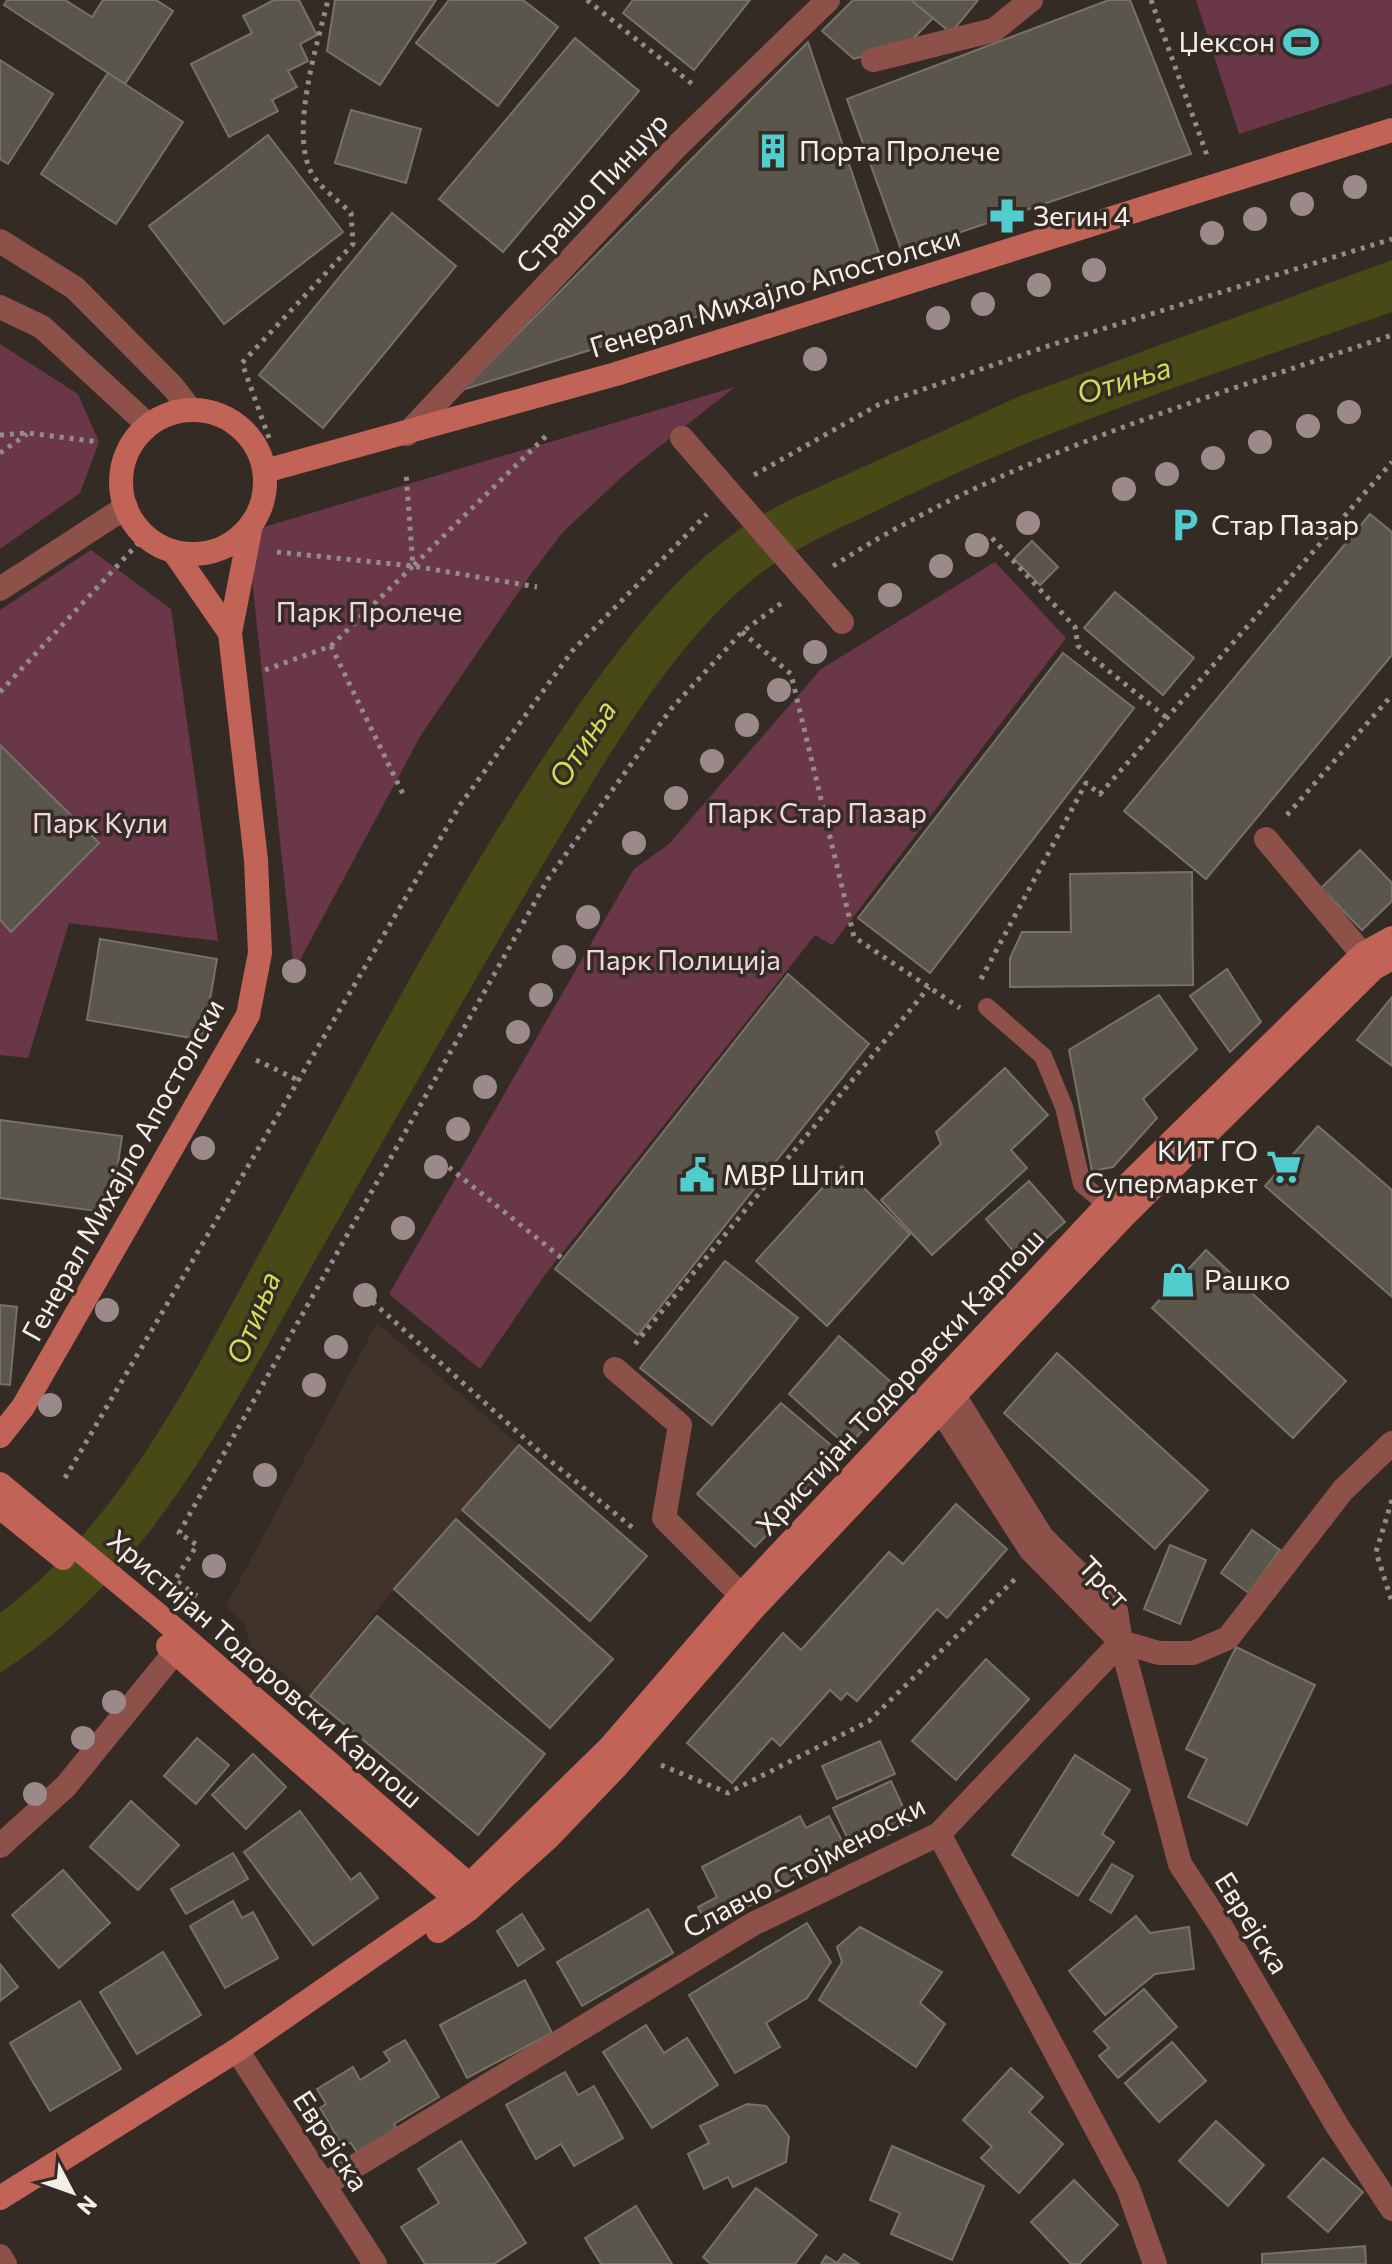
<svg xmlns="http://www.w3.org/2000/svg" width="1392" height="2264" font-family="Commissioner,sans-serif">
	<style>
		.built { fill: #413329 }
		.green { fill: #6a3748 }
		.water { fill: #474a16 }
		.building { fill: #5b564c; stroke: #777268; stroke-width: 2 }
		.lines { fill: none; stroke-linecap: round; stroke-linejoin: round }
		.path { stroke: #948c87; stroke-width: 5; stroke-dasharray: 4 6; stroke-linecap: butt }
		.lane { stroke: #8d5149; stroke-width: 18 }
		.street { stroke: #8d5149; stroke-width: 24 }
		.secondary { stroke: #c26357; stroke-width: 24 }
		.tree { fill: #9c8a8a }
		.labels { text-anchor: middle; stroke-width: 7; stroke-linejoin: round; paint-order: stroke }
		.poi-label { font-size: 28px; fill: #f4eeea; stroke: #342b25; text-anchor: start }
		.street-label { font-size: 28px; fill: #f4eeea; stroke: #342b25 }
		.park-label { font-size: 28px; fill: #f1d7dd; stroke: #342b25 }
		.water-label { font-size: 30px; font-style: italic; fill: #d3db59; stroke: #342b25 }
	</style>
	<rect width="100%" height="100%" fill="#342b25"/>
	<!-- built -->
	<path class="built" d="M377,1323L519,1445L394,1589L310,1696L252,1648L244,1624L226,1606Z"/>
	<!-- green -->
	<g class="green">
		<path d="M1196,0H1392V84L1239,134Z"/>
		<path d="M0,344L78,394L99,442L80,493L0,549Z"/>
		<path d="M735,387L626,473L562,533L531,574L421,735L294,971L247,532Z"/>
		<path d="M91,550L171,609L218,941L69,923L28,1058L0,1055V610Z"/>
		<path d="M995,562L1066,638L832,945L815,935L544,1276L480,1369L389,1294L634,869L669,844L821,669Z"/>
	</g>
	<!-- water -->
	<path class="water" d="M1392,260V312C1218,373 1043,428 878,510C834,531 791,549 753,579C673,646 616,743 563,831C477,974 396,1119 313,1264C229,1413 148,1578 0,1673V1613C126,1519 197,1366 271,1232C365,1062 454,888 563,728C624,640 691,547 790,500L1018,397Z"/>
	<!-- building -->
	<g class="building">
		<path d="M7,0H65L92,17L103,0H156L173,11L125,84L4,5Z"/>
		<path d="M274,0H299L317,35L300,44L308,61L288,71L297,87L272,100L278,111L229,137L191,64L252,33L243,16Z"/>
		<path d="M335,0H436L380,85L327,51Z"/>
		<path d="M449,0H523L558,27L498,106L416,43Z"/>
		<path d="M633,0H750L694,70L623,13Z"/>
		<path d="M853,0H911L933,18L908,44L854,59L822,31Z"/>
		<path d="M911,0H978L951,33Z"/>
		<path d="M1109,0H1130L1191,154L902,252L847,99Z"/>
		<path d="M575,38L639,91L503,252L439,199Z"/>
		<path d="M808,42L881,259L462,390Z"/>
		<path d="M0,60L53,94L8,164L0,159Z"/>
		<path d="M108,73L183,122L116,224L41,174Z"/>
		<path d="M351,110L421,129L406,183L335,163Z"/>
		<path d="M268,135L343,232L224,324L149,226Z"/>
		<path d="M392,213L456,266L323,428L259,375Z"/>
		<path d="M1370,514L1392,532V655L1206,879L1124,811Z"/>
		<path d="M1032,541L1058,567L1040,585L1014,559Z"/>
		<path d="M1115,592L1194,658L1163,695L1084,628Z"/>
		<path d="M1063,653L1134,708L930,973L858,918Z"/>
		<path d="M0,745L99,843L11,932L0,920Z"/>
		<path d="M1360,850L1392,883V901L1362,930L1321,888Z"/>
		<path d="M1192,872L1193,985L1010,987V958L1022,932H1071L1070,874Z"/>
		<path d="M100,939L217,959L203,1040L87,1020Z"/>
		<path d="M1227,969L1261,1022L1230,1052L1190,996Z"/>
		<path d="M788,974L869,1044L638,1335L555,1269Z"/>
		<path d="M1159,995L1197,1049L1143,1099L1157,1118L1113,1167L1092,1171L1069,1050Z"/>
		<path d="M1392,997V1066L1357,1040Z"/>
		<path d="M1005,1068L1048,1115L1011,1150L1027,1168L932,1255L881,1200L941,1144L936,1132Z"/>
		<path d="M0,1120L122,1136L111,1213L0,1198Z"/>
		<path d="M1318,1126L1392,1190V1297L1265,1186Z"/>
		<path d="M842,1166L910,1234L827,1326L756,1261Z"/>
		<path d="M1029,1181L1065,1222L1021,1260L986,1219Z"/>
		<path d="M1206,1250L1346,1381L1293,1438L1152,1308Z"/>
		<path d="M725,1261L798,1318L712,1425L640,1368Z"/>
		<path d="M0,1305L17,1307L10,1385L0,1384Z"/>
		<path d="M839,1336L899,1389L848,1447L789,1394Z"/>
		<path d="M1057,1353L1208,1490L1155,1549L1004,1413Z"/>
		<path d="M781,1403L844,1456L755,1547L697,1494Z"/>
		<path d="M519,1445L647,1556L590,1621L462,1510Z"/>
		<path d="M956,1504L1007,1549L947,1618L937,1609L857,1701L847,1693L841,1700L830,1690L780,1746L772,1738L732,1783L687,1743L783,1633L801,1650L889,1552L903,1564Z"/>
		<path d="M456,1519L613,1659L550,1728L394,1589Z"/>
		<path d="M1252,1530L1280,1550L1249,1593L1221,1573Z"/>
		<path d="M1170,1545L1206,1560L1180,1624L1144,1609Z"/>
		<path d="M377,1616L545,1754L478,1835L310,1696Z"/>
		<path d="M1236,1647L1315,1685L1247,1825L1188,1797L1207,1759L1186,1749Z"/>
		<path d="M986,1659L1029,1699L956,1780L912,1741Z"/>
		<path d="M197,1738L229,1765L196,1804L164,1776Z"/>
		<path d="M880,1741L895,1774L837,1799L822,1766Z"/>
		<path d="M253,1754L286,1787L246,1829L212,1795Z"/>
		<path d="M1075,1755L1130,1790L1102,1834L1114,1842L1078,1896L1012,1855Z"/>
		<path d="M891,1781L911,1824L854,1852L833,1808Z"/>
		<path d="M131,1801L179,1845L138,1890L90,1847Z"/>
		<path d="M300,1811L351,1880L360,1873L378,1898L313,1945L244,1852Z"/>
		<path d="M800,1816L806,1828L829,1816L849,1854L708,1927L698,1907L717,1897L702,1867Z"/>
		<path d="M233,1853L248,1879L186,1914L171,1889Z"/>
		<path d="M1112,1864L1133,1876L1111,1913L1090,1900Z"/>
		<path d="M63,1870L110,1923L59,1968L12,1915Z"/>
		<path d="M233,1901L242,1918L253,1912L278,1958L225,1988L190,1926Z"/>
		<path d="M648,1909L673,1953L582,2006L557,1962Z"/>
		<path d="M522,1914L544,1949L518,1966L497,1931Z"/>
		<path d="M1136,1916L1150,1933L1189,1927L1194,1969L1155,1974L1105,2015L1069,1971Z"/>
		<path d="M807,1923L831,1962L807,1998L766,2023L780,2047L735,2073L689,1995Z"/>
		<path d="M860,1927L942,1972L920,2003L945,2024L916,2067L819,2000L842,1962L837,1947Z"/>
		<path d="M163,1952L201,2015L137,2054L100,1992Z"/>
		<path d="M0,1964L18,1987L0,2001Z"/>
		<path d="M525,1980L552,2033L467,2078L440,2025Z"/>
		<path d="M1144,1989L1177,2027L1118,2078L1099,2056L1109,2048L1094,2031Z"/>
		<path d="M80,2001L121,2069L50,2111L10,2043Z"/>
		<path d="M646,2025L664,2053L687,2038L718,2085L652,2128L603,2052Z"/>
		<path d="M405,2040L439,2097L394,2124L397,2129L358,2154L351,2143L342,2145L320,2108L326,2104L317,2089L353,2067L360,2080L390,2061L384,2052Z"/>
		<path d="M1172,2042L1206,2081L1159,2122L1125,2083Z"/>
		<path d="M1011,2068L1043,2097L1029,2112L1063,2144L1019,2193L981,2158L992,2147L963,2120Z"/>
		<path d="M565,2072L578,2095L594,2086L623,2138L574,2166L561,2144L536,2159L506,2105Z"/>
		<path d="M747,2104L766,2106L789,2137L786,2162L733,2187L728,2177L704,2189L688,2154L709,2143L700,2126Z"/>
		<path d="M1216,2121L1264,2165L1228,2206L1179,2161Z"/>
		<path d="M461,2141L526,2243L494,2264H425L401,2227L439,2203L418,2169Z"/>
		<path d="M892,2146L984,2186L952,2260L891,2234L900,2213L870,2200Z"/>
		<path d="M1323,2158L1363,2192L1328,2232L1288,2197Z"/>
		<path d="M1074,2180L1118,2225L1079,2264H1071L1031,2222Z"/>
		<path d="M756,2188L817,2235L795,2264H711L703,2257Z"/>
		<path d="M636,2206L672,2264H601L585,2238Z"/>
		<path d="M1365,2246L1366,2264H1262V2254Z"/>
		<path d="M844,2254L859,2264H821L826,2256L837,2263Z"/>
	</g>
	<g class="lines">
		<!-- path -->
		<g class="path">
			<path d="M587,0L696,87"/>
			<path d="M1151,0L1208,158"/>
			<path d="M0,435L28,433L99,442"/>
			<path d="M269,438L242,363L353,244L351,213C339,201 319,187 311,172C290,130 317,45 328,0"/>
			<path d="M0,453L27,434"/>
			<path d="M754,475L878,405L1048,346L1392,239"/>
			<path d="M992,538L1075,627L1078,646L1167,718"/>
			<path d="M277,552L413,566L537,587"/>
			<path d="M414,565L547,435"/>
			<path d="M833,566C1003,457 1202,400 1392,335"/>
			<path d="M742,632L791,674L854,937L960,1008"/>
			<path d="M331,646L413,566L406,473"/>
			<path d="M265,670L331,646L403,794"/>
			<path d="M0,692L144,537"/>
			<path d="M1287,815L1392,695"/>
			<path d="M981,979L1086,783L1100,794L1392,462"/>
			<path d="M256,1060L298,1080"/>
			<path d="M441,1161L563,1259"/>
			<path d="M365,1295L542,1454L633,1528"/>
			<path d="M635,1344L929,987"/>
			<path d="M65,1478L460,805L573,650L707,514"/>
			<path d="M1392,1500L1376,1552L1392,1602"/>
			<path d="M197,1596L175,1580L197,1545L179,1533L548,879L671,709L742,632L783,602"/>
			<path d="M661,1765L728,1793L869,1721L1015,1579"/>
		</g>
		<!-- lane -->
		<path class="lane" d="M987,1007L1043,1056L1064,1107L1082,1184L1117,1213"/>
		<!-- street -->
		<g class="street">
			<path d="M873,60L994,30L1031,0"/>
			<path d="M0,241L75,288L173,387L190,409"/>
			<path d="M0,307L42,327L148,425"/>
			<path d="M407,434L677,146L828,0"/>
			<path d="M682,438L842,622"/>
			<path d="M0,589L126,507"/>
			<path d="M1266,839L1374,968"/>
			<path d="M615,1369L680,1425L664,1518L741,1595"/>
			<path d="M945,1381L1042,1537L1116,1611L1121,1642L1180,1864L1222,1928L1336,2124L1392,2209"/>
			<path d="M931,1395L1030,1549L1121,1642"/>
			<path d="M1121,1642L1159,1653H1193L1228,1638L1343,1490L1392,1443"/>
			<path d="M939,1834L1128,2188L1155,2264"/>
			<path d="M0,1846L66,1786L175,1652"/>
			<path d="M237,2050L375,2264"/>
			<path d="M324,2185L753,1924L939,1834L1121,1642"/>
			<path d="M0,2256L5,2264"/>
		</g>
		<!-- secondary -->
		<g class="secondary">
			<circle cx="193" cy="482" r="72"/>
			<path d="M265,471L616,374L1392,130"/>
			<path d="M174,552L230,633"/>
			<path d="M0,1436L23,1407L248,1015L260,953L256,860L230,633L251,525"/>
			<path d="M0,1484L157,1614L481,1895"/>
			<path d="M0,1507L63,1558"/>
			<path d="M168,1646L465,1907"/>
			<path d="M438,1931L468,1910L549,1837L617,1766L754,1608L1123,1217L1374,968L1392,958"/>
			<path d="M0,2198L237,2050L455,1899L610,1747L741,1595L1107,1205L1363,954L1392,938"/>
		</g>
	</g>
	<!-- trees -->
	<g class="tree">
		<circle cx="1355" cy="187" r="12"/>
		<circle cx="1302" cy="204" r="12"/>
		<circle cx="1255" cy="219" r="12"/>
		<circle cx="1212" cy="233" r="12"/>
		<circle cx="1094" cy="270" r="12"/>
		<circle cx="1039" cy="285" r="12"/>
		<circle cx="983" cy="304" r="12"/>
		<circle cx="938" cy="318" r="12"/>
		<circle cx="815" cy="359" r="12"/>
		<circle cx="1349" cy="412" r="12"/>
		<circle cx="1308" cy="426" r="12"/>
		<circle cx="1260" cy="442" r="12"/>
		<circle cx="1213" cy="458" r="12"/>
		<circle cx="1167" cy="474" r="12"/>
		<circle cx="1124" cy="489" r="12"/>
		<circle cx="1028" cy="523" r="12"/>
		<circle cx="977" cy="545" r="12"/>
		<circle cx="941" cy="566" r="12"/>
		<circle cx="890" cy="595" r="12"/>
		<circle cx="815" cy="652" r="12"/>
		<circle cx="779" cy="690" r="12"/>
		<circle cx="747" cy="725" r="12"/>
		<circle cx="712" cy="761" r="12"/>
		<circle cx="676" cy="798" r="12"/>
		<circle cx="634" cy="843" r="12"/>
		<circle cx="588" cy="917" r="12"/>
		<circle cx="564" cy="957" r="12"/>
		<circle cx="294" cy="971" r="12"/>
		<circle cx="541" cy="995" r="12"/>
		<circle cx="518" cy="1032" r="12"/>
		<circle cx="485" cy="1087" r="12"/>
		<circle cx="458" cy="1129" r="12"/>
		<circle cx="203" cy="1148" r="12"/>
		<circle cx="436" cy="1167" r="12"/>
		<circle cx="403" cy="1228" r="12"/>
		<circle cx="365" cy="1295" r="12"/>
		<circle cx="107" cy="1310" r="12"/>
		<circle cx="336" cy="1347" r="12"/>
		<circle cx="314" cy="1385" r="12"/>
		<circle cx="50" cy="1405" r="12"/>
		<circle cx="265" cy="1475" r="12"/>
		<circle cx="214" cy="1566" r="12"/>
		<circle cx="114" cy="1702" r="12"/>
		<circle cx="83" cy="1738" r="12"/>
		<circle cx="35" cy="1794" r="12"/>
	</g>
	<!-- icons -->
	<defs>
		<g id="stadium-bare" transform="scale(2.76)"><path d="M0-5a6.5 5 0 1 0 0 10a6.5 5 0 1 0 0-10ZM-3.5-1.8h7v3.6h-7Z" fill="#52cdce" stroke="#342b25" stroke-width="2.5" paint-order="stroke"/></g>
		<g id="building-bare" transform="scale(2.76)"><path d="M-4-6H4V6H1V3H-1V6H-4ZM-2.5-4.3h1.7v1.8h-1.7ZM.8-4.3h1.7v1.8H.8ZM-2.5-1h1.7V.8h-1.7ZM.8-1h1.7V.8H.8Z" fill="#52cdce" stroke="#342b25" stroke-width="2.5" paint-order="stroke"/></g>
		<g id="pharmacy-bare" transform="scale(2.76)"><path d="M-2-6h4v4h4v4h-4v4h-4v-4h-4v-4h4Z" fill="#52cdce" stroke="#342b25" stroke-width="2.5" paint-order="stroke"/></g>
		<g id="parking-bare" transform="scale(2.76)"><path d="M-3.5-5.5H1a3.5 3.5 0 0 1 0 7H-1V5.5H-3.5ZM-1-3.4V-.6H.8a1.4 1.4 0 0 0 0-2.8Z" fill="#52cdce" stroke="#342b25" stroke-width="2.5" paint-order="stroke"/></g>
		<g id="supermarket-bare" transform="scale(2.76)"><path d="M-6-5.5h2.5l.6 2H6L4.5 2H-2.5L-4.4-4H-6ZM-1.5 3.2a1.3 1.3 0 1 0 .1 0ZM3 3.2a1.3 1.3 0 1 0 .1 0Z" fill="#52cdce" stroke="#342b25" stroke-width="2.5" paint-order="stroke"/></g>
		<g id="civic-bare" transform="scale(2.76)"><path d="M-.6-6.5H3V-4.5H.6V-3L4-1V1h2V6H-6V1h2V-1L-.6-3ZM-1.2 2.5V6h2.4V2.5Z" fill="#52cdce" stroke="#342b25" stroke-width="2.5" paint-order="stroke"/></g>
		<g id="shop-bare" transform="scale(2.76)"><path d="M-5-2.5h2.3a2.7 3.5 0 0 1 5.4 0H5L5.5 6h-11ZM-1.5-2.5h3a1.5 2.3 0 0 0-3 0Z" fill="#52cdce" stroke="#342b25" stroke-width="2.5" paint-order="stroke"/></g>
	</defs>
	<g fill-rule="evenodd">
		<use href="#stadium-bare" x="1301" y="42"/>
		<use href="#building-bare" x="773" y="151"/>
		<use href="#pharmacy-bare" x="1007" y="216"/>
		<use href="#parking-bare" x="1185" y="525"/>
		<use href="#supermarket-bare" x="1284" y="1167"/>
		<use href="#civic-bare" x="697" y="1175"/>
		<use href="#shop-bare" x="1178" y="1280"/>
	</g>
	<g class="labels">
		<!-- poi labels -->
		<g class="poi-label">
			<text x="1275" y="52" text-anchor="end">Џексон</text>
			<text x="799" y="161">Порта Пролече</text>
			<text x="1033" y="226">Зегин 4</text>
			<text x="1211" y="535">Стар Пазар</text>
			<text x="1258" y="1161" text-anchor="end">КИТ ГО<tspan x="1258" dy="32">Супермаркет</tspan></text>
			<text x="723" y="1185">МВР Штип</text>
			<text x="1204" y="1290">Рашко</text>
		</g>
		<!-- street labels -->
		<g class="street-label">
			<text transform="translate(592 193) rotate(-47)" y="10">Страшо Пинџур</text>
			<text transform="translate(775 292) rotate(-17)" y="10">Генерал Михајло Апостолски</text>
			<text transform="translate(123 1170) rotate(-61)" y="10">Генерал Михајло Апостолски</text>
			<text transform="translate(900 1382) rotate(-47)" y="10">Христијан Тодоровски Карпош</text>
			<text transform="translate(1104 1582) rotate(46)" y="10">Трст</text>
			<text transform="translate(265 1669) rotate(41)" y="10">Христијан Тодоровски Карпош</text>
			<text transform="translate(804 1867) rotate(-28)" y="10">Славчо Стојменоски</text>
			<text transform="translate(1252 1923) rotate(58)" y="10">Еврејска</text>
			<text transform="translate(331 2141) rotate(57)" y="10">Еврејска</text>
		</g>
		<!-- park labels -->
		<g class="park-label">
			<text x="369" y="622">Парк Пролече</text>
			<text x="817" y="823">Парк Стар Пазар</text>
			<text x="100" y="833">Парк Кули</text>
			<text x="683" y="970">Парк Полиција</text>
		</g>
		<!-- water labels -->
		<g class="water-label">
			<text transform="translate(1124 381) rotate(-17)" y="10">Отиња</text>
			<text transform="translate(583 744) rotate(-57)" y="10">Отиња</text>
			<text transform="translate(254 1318) rotate(-68)" y="10">Отиња</text>
		</g>
	</g>
	<!-- north arrow -->
	<g transform="translate(72 2192) rotate(131)" stroke="#342b25" stroke-width="6" paint-order="stroke">
	<path d="M0-6L14 30L0 20L-14 30Z" fill="#f4eeea"/>
	<text y="-12" font-size="22" font-weight="bold" text-anchor="middle" fill="#f4eeea">N</text>
	</g>
</svg>
